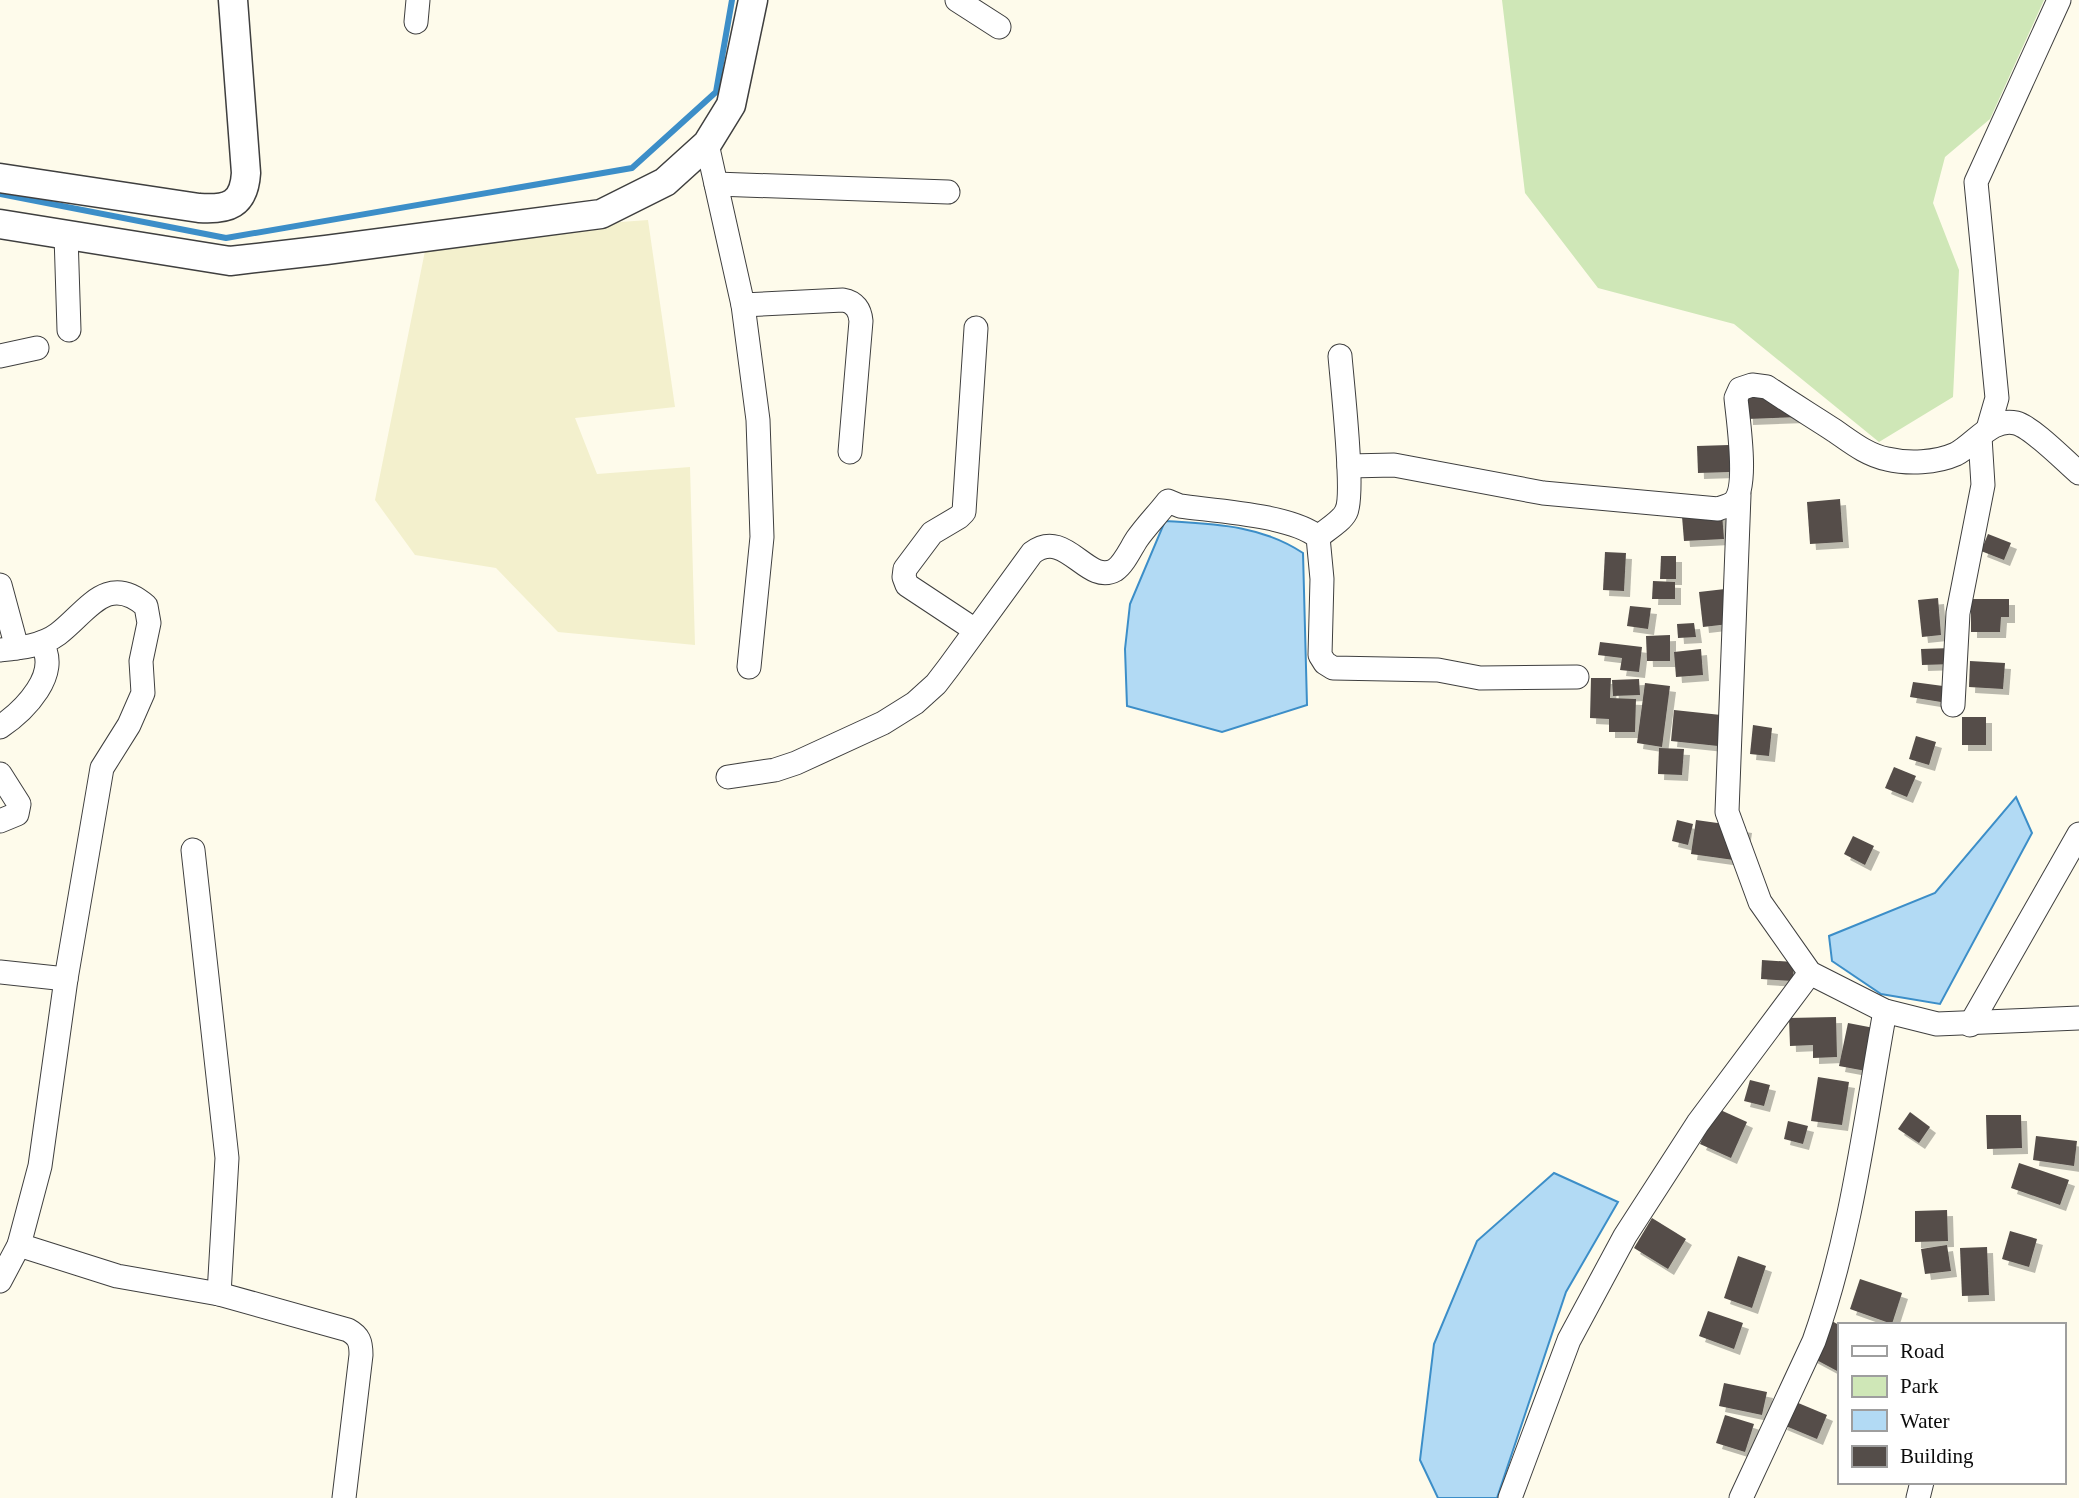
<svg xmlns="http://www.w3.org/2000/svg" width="2079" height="1498" font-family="'Times New Roman',serif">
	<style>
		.farmland { fill: #f3f0cd }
		.green { fill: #cfe7b7 }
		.water { fill: #b2daf4; stroke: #3c8ec8; stroke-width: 2 }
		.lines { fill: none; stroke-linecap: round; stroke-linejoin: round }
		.stream { stroke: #3c8ec8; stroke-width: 6 }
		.building { fill: #544d49; filter: url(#shadow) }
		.minor-casing { stroke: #3f3f3f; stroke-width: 25 }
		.tertiary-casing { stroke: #3f3f3f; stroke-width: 31 }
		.minor { stroke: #fff; stroke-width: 23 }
		.tertiary { stroke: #fff; stroke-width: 28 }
	</style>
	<defs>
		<filter id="shadow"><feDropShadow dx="6" dy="6" stdDeviation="0" flood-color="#0004"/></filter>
	</defs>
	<rect width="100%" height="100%" fill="#fefbeb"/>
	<!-- farmland -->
	<path class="farmland" d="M648,220L675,407L575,418L597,474L690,467L695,645L558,632L496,568L415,555L375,500L428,236Z"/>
	<!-- green -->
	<path class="green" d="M1502,0H2044L1990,119L1945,157L1933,203L1959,270L1953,397L1879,442L1734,324L1598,288L1525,193Z"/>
	<!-- water -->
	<g class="water">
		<path d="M1165,521C1214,524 1261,525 1303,553L1307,705L1222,732L1127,706L1125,649L1130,604Z"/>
		<path d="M2016,797L2032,833L1940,1004L1881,994L1832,961L1829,936L1935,893Z"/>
		<path d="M1554,1173L1618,1202L1566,1292L1497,1498H1438L1420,1460L1434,1344L1477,1241Z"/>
	</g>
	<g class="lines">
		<!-- stream -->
		<path class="stream" d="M0,194L226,238L632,168L716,92L732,0"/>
	</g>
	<!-- building -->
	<g class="building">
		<path d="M1746,388L1800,417L1747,419Z"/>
		<path d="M1729,445L1730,472L1698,473L1697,446Z"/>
		<path d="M1840,499L1843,542L1810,544L1807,502Z"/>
		<path d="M1721,501L1724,539L1684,541L1681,504Z"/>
		<path d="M1988,534L2011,543L2004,560L1981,551Z"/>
		<path d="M1605,552L1626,553L1624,591L1603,590Z"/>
		<path d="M1661,556H1676V579H1660Z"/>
		<path d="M1653,581L1675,582V599H1652Z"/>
		<path d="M1725,589L1729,624L1703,627L1699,592Z"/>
		<path d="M1938,598L1941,635L1922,637L1918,600Z"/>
		<path d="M1971,599H2009V617H2001L2000,632H1971Z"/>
		<path d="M1630,606L1651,608L1648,629L1627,626Z"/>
		<path d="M1694,623L1696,637L1678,638L1677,624Z"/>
		<path d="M1670,635V661H1647L1646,636Z"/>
		<path d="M1600,642L1642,647L1639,672L1620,670L1622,658L1598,655Z"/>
		<path d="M1953,648L1954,664L1922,665L1921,649Z"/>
		<path d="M1701,649L1703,675L1676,677L1674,652Z"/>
		<path d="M1970,661L2005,663L2003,689L1969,687Z"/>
		<path d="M1591,678H1611L1610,698L1636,699L1635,732H1609V719L1590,718Z"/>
		<path d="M1639,679L1640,695L1613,696L1612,680Z"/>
		<path d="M1913,682L1943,686L1941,702L1910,697Z"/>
		<path d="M1645,683L1670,686L1662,747L1637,743Z"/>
		<path d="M1674,710L1721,715L1718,746L1671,741Z"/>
		<rect x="1962" y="717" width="24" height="28"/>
		<path d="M1753,725L1772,728L1769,756L1750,754Z"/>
		<path d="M1916,736L1936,742L1929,765L1909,759Z"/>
		<path d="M1659,748L1684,749L1682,775L1658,774Z"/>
		<path d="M1894,767L1916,776L1907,797L1885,788Z"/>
		<path d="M1677,820L1693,824L1688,845L1672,841Z"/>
		<path d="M1696,820L1746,827L1741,861L1691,854Z"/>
		<path d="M1853,836L1874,846L1865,865L1844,854Z"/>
		<path d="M1762,960L1794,962L1793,981L1761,979Z"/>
		<path d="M1836,1017L1837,1057L1813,1058V1045L1790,1046L1789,1018Z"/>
		<path d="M1848,1023L1874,1028L1866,1071L1839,1066Z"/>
		<path d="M1818,1077L1849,1082L1842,1125L1811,1121Z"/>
		<path d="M1750,1080L1770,1085L1764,1106L1744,1101Z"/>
		<path d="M1716,1108L1747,1122L1731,1158L1700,1144Z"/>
		<path d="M1910,1112L1930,1127L1919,1143L1898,1129Z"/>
		<path d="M1986,1115H2021L2022,1148L1987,1149Z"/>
		<path d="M1788,1121L1808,1126L1803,1144L1784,1139Z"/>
		<path d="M2036,1136L2077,1141L2074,1166L2033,1160Z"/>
		<path d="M2019,1163L2069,1180L2060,1205L2011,1188Z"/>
		<path d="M1947,1210L1948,1241L1915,1242V1211Z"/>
		<path d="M1652,1218L1686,1239L1668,1269L1634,1248Z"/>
		<path d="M2010,1231L2037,1239L2029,1267L2002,1259Z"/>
		<path d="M1947,1245L1951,1271L1925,1274L1921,1249Z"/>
		<path d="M1987,1247L1989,1295L1962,1296L1960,1248Z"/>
		<path d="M1738,1256L1766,1266L1752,1308L1724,1298Z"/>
		<path d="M1860,1279L1902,1293L1892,1324L1850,1309Z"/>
		<path d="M1708,1311L1743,1323L1734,1349L1699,1336Z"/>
		<path d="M1830,1320L1839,1325V1372L1811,1357Z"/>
		<path d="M1724,1383L1767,1392L1762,1415L1719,1406Z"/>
		<path d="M1791,1400L1827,1415L1817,1439L1781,1424Z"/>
		<path d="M1725,1415L1754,1424L1745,1452L1716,1443Z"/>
	</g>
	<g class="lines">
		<!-- minor casing -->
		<g class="minor-casing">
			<g id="minor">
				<path d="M957,0L999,27"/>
				<path d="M416,22L418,0"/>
				<path d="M707,144L743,305L758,420L762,537L749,667"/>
				<path d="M716,184L948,192"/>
				<path d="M66,235L69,330"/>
				<path d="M743,305L843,300C855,302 860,310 861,321L850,452"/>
				<path d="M0,356L37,348"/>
				<path d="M1988,429L1997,398L1976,182L2059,0"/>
				<path d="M1349,466L1394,465L1543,493L1718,509C1722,507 1729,506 1733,503C1749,489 1738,420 1736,398L1740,389L1752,385L1767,387C1789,402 1812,416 1835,431C1851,442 1867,455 1887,459C1908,464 1936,463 1956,454C1975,444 1992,417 2016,423C2032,427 2065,461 2079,473"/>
				<path d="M1739,495L1727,812L1760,902L1810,973L1885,1011L1937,1024L2079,1018"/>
				<path d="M1318,537C1326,530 1341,522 1346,512C1355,496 1342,381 1340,356"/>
				<path d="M0,585L17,648"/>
				<path d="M975,630L907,585L904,577L905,569L932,533L959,517L964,512L976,328"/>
				<path d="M0,650C20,648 42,646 58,634C87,612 107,572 146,606L149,623L141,661L143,693L129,725L102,768L66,979L40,1166L19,1245L0,1281"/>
				<path d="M1953,705L1958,613L1983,485L1980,437"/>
				<path d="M0,727C24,711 62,673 41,643"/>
				<path d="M0,774L19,804L17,814L0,821"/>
				<path d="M728,777L775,770L796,763L883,723L915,703L936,684L949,667L1032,553C1066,527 1087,586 1115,570C1124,564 1131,548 1137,539C1146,526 1158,514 1168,501L1180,506C1216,511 1291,515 1318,537L1322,579L1320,655L1325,663L1333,668L1438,670L1480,678L1577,677"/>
				<path d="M193,850L227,1158L219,1294"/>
				<path d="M0,972L66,979"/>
				<path d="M1970,1025L2079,834"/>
				<path d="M19,1245L117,1276L219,1294L348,1330C359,1336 361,1342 361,1355L344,1498"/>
				<path d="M1510,1498L1569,1340L1625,1236L1698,1123L1810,973"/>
				<path d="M1741,1498L1814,1341C1852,1234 1865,1121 1885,1011"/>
				<path d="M1918,1498L1922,1482"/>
			</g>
		</g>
		<!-- tertiary casing -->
		<g class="tertiary-casing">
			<g id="tertiary">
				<path d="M0,178L199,208C228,210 244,205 246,173L233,0"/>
				<path d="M0,224L230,261L326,250L601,214L665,182L707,144L731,105L753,0"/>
			</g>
		</g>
		<!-- minor -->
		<use href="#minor" class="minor"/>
		<!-- tertiary -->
		<use href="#tertiary" class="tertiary"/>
	</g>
	<!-- legend -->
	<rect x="1838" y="1323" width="228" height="161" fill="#ffffff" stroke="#9e9e9e" stroke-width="2"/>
	<rect x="1852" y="1346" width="35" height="10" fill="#ffffff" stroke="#9e9e9e" stroke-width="2"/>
	<text x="1900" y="1358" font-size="21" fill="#0c0c0c">Road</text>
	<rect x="1852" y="1376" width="35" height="21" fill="#cfe7b7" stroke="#9e9e9e" stroke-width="2"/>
	<text x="1900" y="1393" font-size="21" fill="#0c0c0c">Park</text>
	<rect x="1852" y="1410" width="35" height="21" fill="#b2daf4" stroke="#9e9e9e" stroke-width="2"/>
	<text x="1900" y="1428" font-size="21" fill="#0c0c0c">Water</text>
	<rect x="1852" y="1446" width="35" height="21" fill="#544d49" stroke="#9e9e9e" stroke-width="2"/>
	<text x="1900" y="1463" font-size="21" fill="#0c0c0c">Building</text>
</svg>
